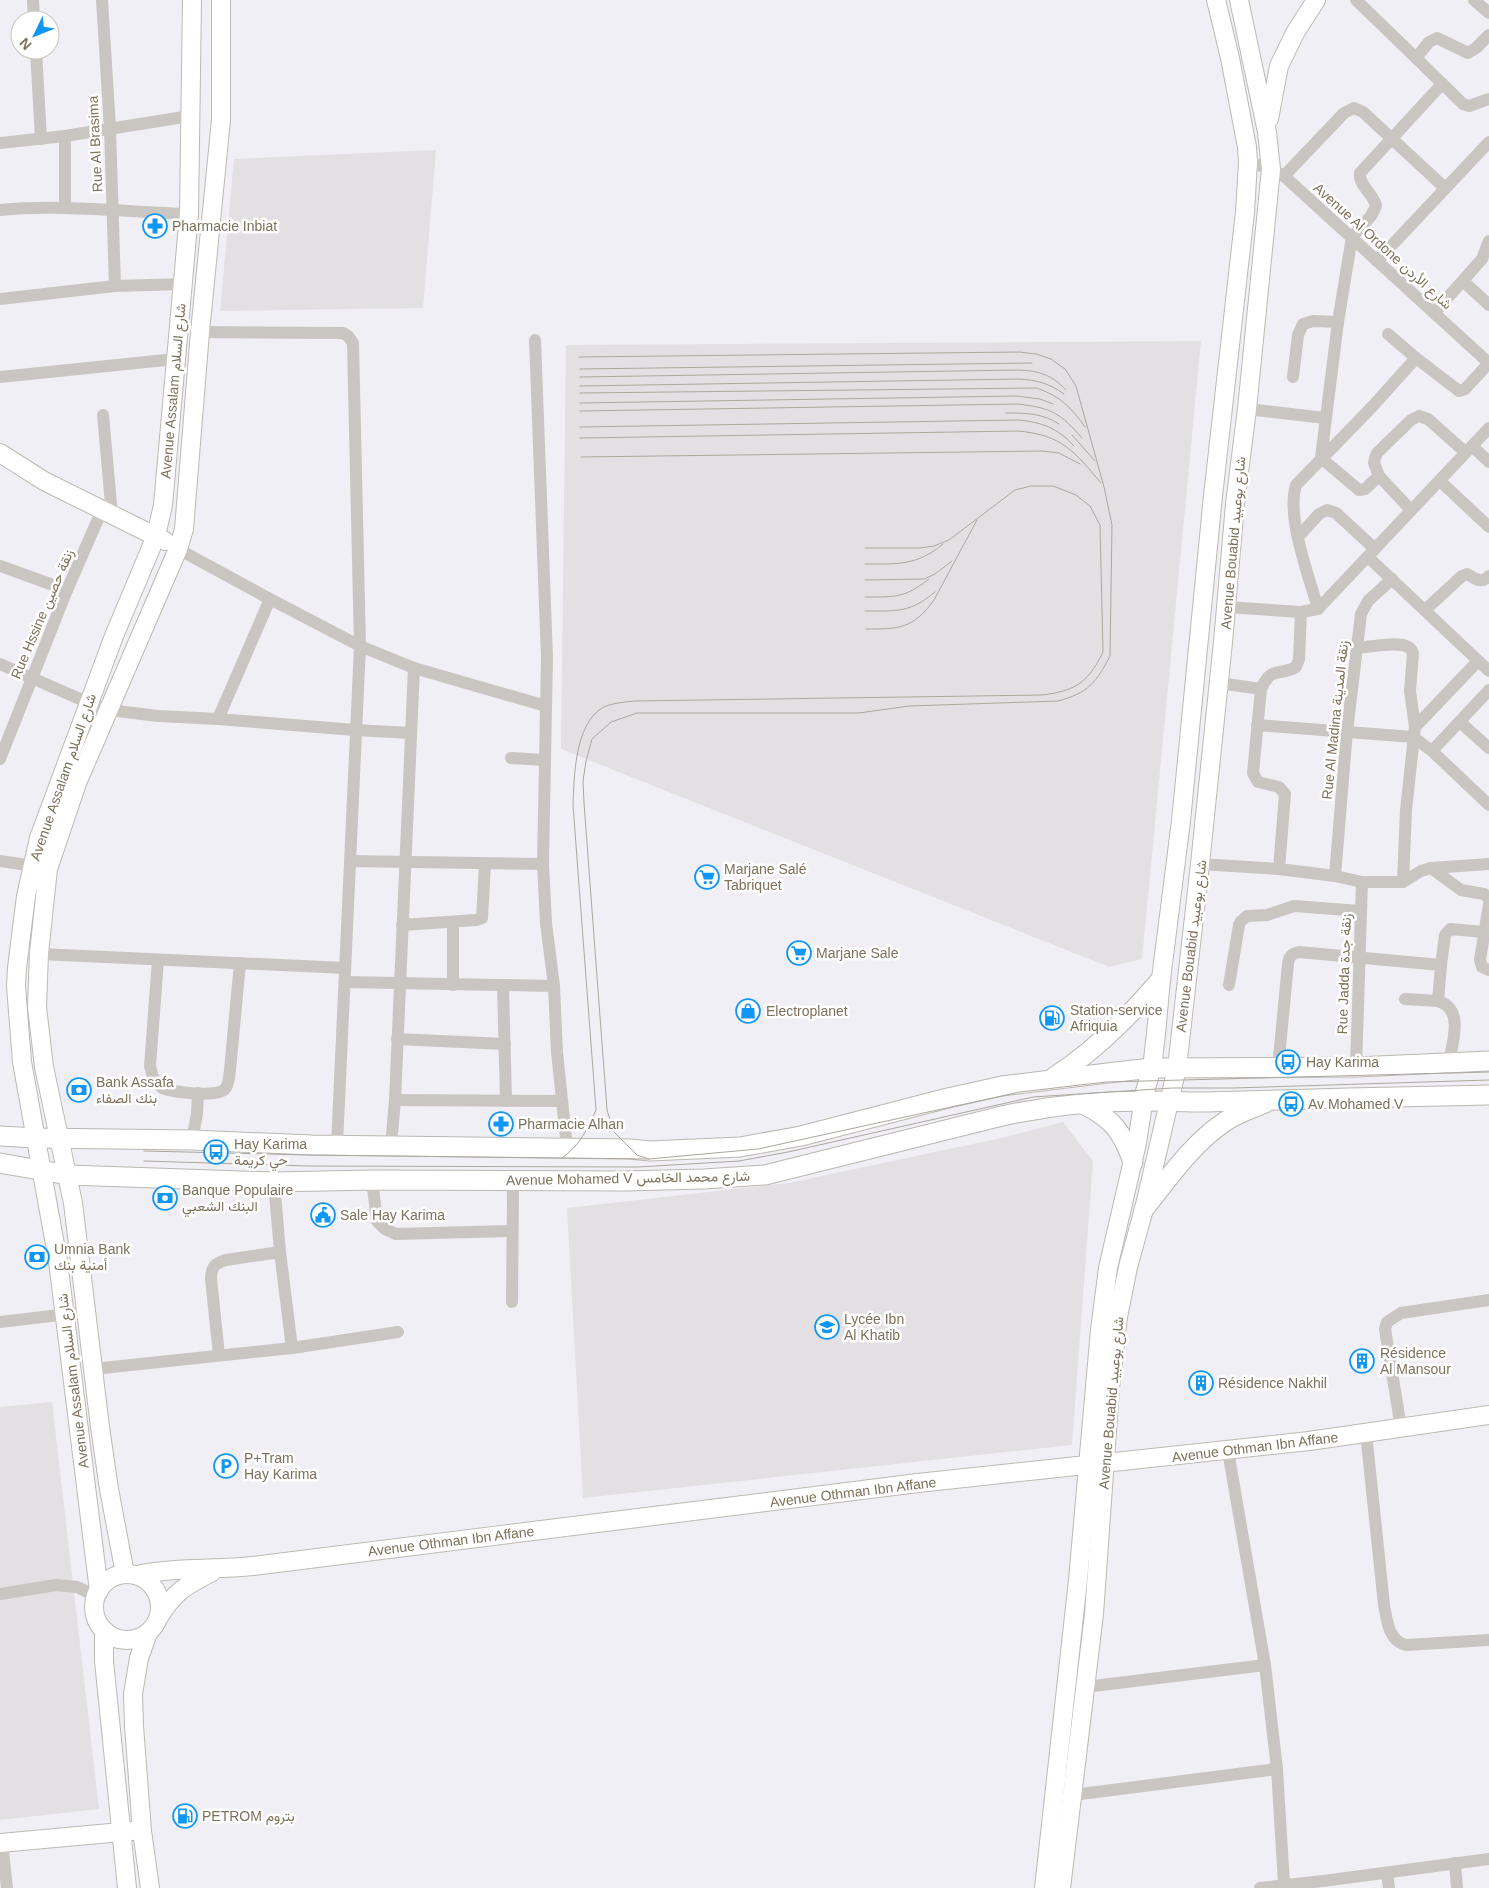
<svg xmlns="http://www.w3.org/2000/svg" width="1489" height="1888" font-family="Helvetica,Vazirmatn,sans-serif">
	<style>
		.built { fill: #e2e0e2 }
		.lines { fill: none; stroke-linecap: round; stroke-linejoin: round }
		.secondary-casing { stroke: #bdb9b3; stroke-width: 20 }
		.primary-casing { stroke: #bbb7b1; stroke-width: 21 }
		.street { stroke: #c9c6c1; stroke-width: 12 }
		.secondary { stroke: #fff; stroke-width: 18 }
		.primary { stroke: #fff; stroke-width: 19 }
		.tram { stroke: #aca79f; stroke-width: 1 }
		.labels { text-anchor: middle; stroke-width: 5; stroke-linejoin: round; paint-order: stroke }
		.street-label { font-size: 14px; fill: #7e715c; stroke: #fff }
		.poi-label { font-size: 14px; fill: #7e715c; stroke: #fff; text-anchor: start }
	</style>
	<rect width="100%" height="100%" fill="#f0eff5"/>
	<!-- built -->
	<g class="built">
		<path d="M436,150L423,308L220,311L234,159Z"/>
		<path d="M1201,341L1142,959L1109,967L561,749L566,345Z"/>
		<path d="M1063,1122L1093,1161L1072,1445L583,1498L567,1208L789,1183L1001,1138Z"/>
		<path d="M52,1402L99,1809L0,1820V1407Z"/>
	</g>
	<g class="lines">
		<!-- secondary casing -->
		<g class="secondary-casing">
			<g id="secondary">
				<path d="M1269,119L1279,66L1295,33L1316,0"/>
				<path d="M0,453L44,481L165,541"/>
				<path d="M125,1574L109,1489L100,1427L73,1203L44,1067L37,1007L39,953L48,869L77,783L178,549L184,529L200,332L221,120V0"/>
				<circle cx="127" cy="1607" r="33"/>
				<path d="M137,1575C175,1567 214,1570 253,1566L918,1483L1309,1441L1489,1415"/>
				<path d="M99,1591L58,1261L22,1062L16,986L17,968L26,896L39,838L114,636L156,536L163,505L189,214L192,0"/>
				<path d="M159,1617C175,1591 185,1586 212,1572"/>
				<path d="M104,1630V1661L127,1888"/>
				<path d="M148,1633L139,1658L133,1694L134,1726L142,1831L150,1888"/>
				<path d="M0,1843L132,1831"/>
				<path d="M1044,1888L1078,1580L1100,1330L1108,1268L1137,1143L1145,1091L1152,1068L1156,1034L1161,979L1181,821L1213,496L1245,212L1248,162L1247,147L1230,58L1216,0"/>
				<path d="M1061,1888L1094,1614L1110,1388L1118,1317L1128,1267L1144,1209L1177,1068L1200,864L1223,642L1235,504L1247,409L1271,169L1267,132L1239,0"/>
			</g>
		</g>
		<!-- primary casing -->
		<g class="primary-casing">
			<g id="primary">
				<path d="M1054,1077C1096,1050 1129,1017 1161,979"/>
				<path d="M1085,1105C1114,1120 1122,1132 1133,1162"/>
				<path d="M0,1136L36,1138L192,1140L312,1145L630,1149L650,1151L740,1147L801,1136L948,1098L1002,1086L1116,1072L1152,1068L1356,1067L1489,1061"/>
				<path d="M0,1163L68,1175L274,1182L372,1180L625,1181L704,1179L765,1175L1002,1116C1047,1106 1098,1101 1145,1101C1165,1101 1185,1102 1205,1102C1300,1099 1394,1097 1489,1095"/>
				<path d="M1144,1209C1168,1179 1191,1145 1223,1123C1235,1114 1251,1109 1265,1103"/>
			</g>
		</g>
		<!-- street -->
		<g class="street">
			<path d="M33,0L34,20"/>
			<path d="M102,0L110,128L115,286"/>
			<path d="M1356,0L1416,58L1429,42L1437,38L1468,53L1476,48L1489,35"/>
			<path d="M1474,0L1489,13"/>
			<path d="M36,50L41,139"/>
			<path d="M1416,58L1463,104L1469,106L1489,99"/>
			<path d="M65,136V208"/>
			<path d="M0,143L65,136L190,116"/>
			<path d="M1248,162L1271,169L1284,176L1489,363L1465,389L1459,391L1416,358L1371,408L1296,485C1286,517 1309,576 1318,609"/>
			<path d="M1284,176L1344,113L1354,108L1363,112L1445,188"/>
			<path d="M0,210C62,204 126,212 189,214"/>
			<path d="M1377,261L1489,142"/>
			<path d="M1463,281L1489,305"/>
			<path d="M0,299L115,286L184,284"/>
			<path d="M1434,313L1482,259L1489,241"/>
			<path d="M200,332L343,333L348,336L353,343L360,646L337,1145"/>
			<path d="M1388,334L1416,358"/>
			<path d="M535,340L547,657L543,864L546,923L554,986L557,1052L567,1148"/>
			<path d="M0,377L175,359"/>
			<path d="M1293,377L1298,335L1303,324L1313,321L1338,322"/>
			<path d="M1247,409L1325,418"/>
			<path d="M103,415L112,515"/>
			<path d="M1472,446L1489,462"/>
			<path d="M1321,458L1338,322L1352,237L1371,216L1376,206C1374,194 1358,185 1360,173L1442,84"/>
			<path d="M1321,458L1359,490L1365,489L1379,476"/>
			<path d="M1440,481L1489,527"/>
			<path d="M1411,510L1379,476L1374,463L1375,458L1377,453L1411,420L1419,416L1428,419L1465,452"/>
			<path d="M1298,537L1319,514L1327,510L1336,513L1375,549"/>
			<path d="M178,549L270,599L360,646L414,668L546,706"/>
			<path d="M1368,557L1489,671"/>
			<path d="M0,566L67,590"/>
			<path d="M1226,607L1301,612L1318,609L1489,428"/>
			<path d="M1425,610L1462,576L1467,574C1476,579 1481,584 1489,576"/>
			<path d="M1357,648C1369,647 1398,641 1408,647C1411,648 1411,650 1413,653L1410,691L1415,727"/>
			<path d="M0,664L89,703L109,710L158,716L218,719L355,730L411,733"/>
			<path d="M1219,683L1261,689C1272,665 1278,677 1296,667L1299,659L1301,612"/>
			<path d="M1261,689L1253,773L1258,782L1279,787L1285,794L1279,869"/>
			<path d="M218,719L270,599"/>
			<path d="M1460,722L1489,748"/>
			<path d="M1257,725L1413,737L1432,751L1489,690"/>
			<path d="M1432,751L1489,805"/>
			<path d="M511,758L545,760"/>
			<path d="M0,759L67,590L102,510"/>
			<path d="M0,861L40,867"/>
			<path d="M350,861L543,864"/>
			<path d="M1200,864L1279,869L1335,876L1362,882H1403L1406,810L1415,727L1478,661"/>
			<path d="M1431,868L1461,890L1484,894L1489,898"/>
			<path d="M1335,876L1347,731L1361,614L1368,601L1392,579"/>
			<path d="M1403,882L1421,871L1431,868L1489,864"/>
			<path d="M1489,904L1480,960L1482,967L1489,970"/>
			<path d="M453,922V985"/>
			<path d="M402,925L476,920L482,918L485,864"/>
			<path d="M19,953L345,968"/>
			<path d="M158,960L150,1066L153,1077L162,1088C173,1092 217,1098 225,1089C229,1085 229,1076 230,1070L240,963"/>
			<path d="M1441,965L1438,1001C1465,1009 1452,1043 1449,1063"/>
			<path d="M345,982L554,986"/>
			<path d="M503,985L506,1101"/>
			<path d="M1229,985L1239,925L1241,921L1247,916L1267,915L1294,906L1360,911"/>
			<path d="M1405,999L1438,1001"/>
			<path d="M397,1039L505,1044"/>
			<path d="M1356,1067L1362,882"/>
			<path d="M1278,1068L1288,964C1289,956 1291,954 1299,952L1441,965L1445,935L1450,929L1484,932"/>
			<path d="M395,1100L562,1101"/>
			<path d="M192,1140L197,1114L198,1093"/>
			<path d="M391,1146L395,1100L414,668"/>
			<path d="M372,1180L377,1221L385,1229L396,1234L512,1231"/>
			<path d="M511,1181L513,1191L512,1302"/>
			<path d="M274,1182L280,1252L292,1348"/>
			<path d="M0,1322L85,1312"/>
			<path d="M219,1355L211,1279C211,1267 215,1263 226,1260L280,1252"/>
			<path d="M93,1369L292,1348L398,1332"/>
			<path d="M1401,1428L1385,1329L1387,1322L1401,1313L1489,1300"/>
			<path d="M1366,1433L1384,1605C1387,1619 1388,1641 1406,1645L1489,1640"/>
			<path d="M1228,1451L1265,1665L1277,1769L1284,1884"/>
			<path d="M0,1594L56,1585L77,1587L96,1596"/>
			<path d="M1085,1687L1265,1665"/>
			<path d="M1073,1795L1277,1769"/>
			<path d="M2,1843L7,1888"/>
			<path d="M1455,1863L1457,1888"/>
			<path d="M1387,1873L1389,1888"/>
			<path d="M1260,1888L1323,1881L1489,1859"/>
		</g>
		<!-- secondary -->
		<use href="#secondary" class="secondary"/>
		<!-- primary -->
		<use href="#primary" class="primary"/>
		<!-- tram -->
		<g class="tram">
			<path d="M579,357L1019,352L1036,354L1051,359L1065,369L1076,386L1104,487L1112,525L1110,656C1096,683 1088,693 1058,701L909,706L859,713H637L611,722L592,739L586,761L583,781L584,803L607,1110L614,1132L637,1155L649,1159"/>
			<path d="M580,369L1032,363"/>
			<path d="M580,377L1019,370C1040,371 1052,375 1066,390"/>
			<path d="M580,386L1018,379C1036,380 1049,383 1064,394"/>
			<path d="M580,393L1037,388C1061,397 1071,407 1085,427"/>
			<path d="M580,403L1017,396L1040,399L1053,404"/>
			<path d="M580,411L1018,404C1052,408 1060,413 1082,438"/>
			<path d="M1006,413C1025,413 1043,413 1059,424"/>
			<path d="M580,427L1018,420C1041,422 1058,428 1074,446"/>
			<path d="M1072,435L1095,461"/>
			<path d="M580,438L1018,431C1062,435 1074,451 1101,483"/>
			<path d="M581,457L1043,451L1059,453L1080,464"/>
			<path d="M865,564C897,564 917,566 943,544"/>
			<path d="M865,580L924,579L935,574L952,561"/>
			<path d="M865,597C895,597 905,598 929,579"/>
			<path d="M865,611C897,611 910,613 935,592"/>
			<path d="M866,629C899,629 913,629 934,600L977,520"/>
			<path d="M144,1151L309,1155L649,1159L758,1149L1020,1092L1106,1082L1489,1072"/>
			<path d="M562,1158C579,1146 588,1129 596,1110L573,805C574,776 575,725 602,708C611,703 625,702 635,701L1042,695C1075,691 1088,683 1103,652L1100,525L1090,506L1076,495L1053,486H1031L1015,490L949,540L934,546L920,548H865"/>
			<path d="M144,1161L309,1166L638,1167L739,1161L788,1152L1033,1097L1172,1088H1234L1489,1080"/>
		</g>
	</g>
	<!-- icons -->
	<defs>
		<g id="pharmacy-ring" transform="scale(1.25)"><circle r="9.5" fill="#fff" stroke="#1096f4" stroke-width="1.5"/><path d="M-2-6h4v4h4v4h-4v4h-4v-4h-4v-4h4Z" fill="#1096f4"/></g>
		<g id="supermarket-ring" transform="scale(1.25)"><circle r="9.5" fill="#fff" stroke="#1096f4" stroke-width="1.5"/><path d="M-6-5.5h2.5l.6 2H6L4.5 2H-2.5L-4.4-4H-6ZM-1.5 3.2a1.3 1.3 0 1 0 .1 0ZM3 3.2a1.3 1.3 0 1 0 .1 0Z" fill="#1096f4"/></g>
		<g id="shop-ring" transform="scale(1.25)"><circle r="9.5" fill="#fff" stroke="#1096f4" stroke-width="1.5"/><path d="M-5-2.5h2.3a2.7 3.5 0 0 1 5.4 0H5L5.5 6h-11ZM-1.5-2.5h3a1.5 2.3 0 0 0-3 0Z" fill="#1096f4"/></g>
		<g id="fuel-ring" transform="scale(1.25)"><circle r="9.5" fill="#fff" stroke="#1096f4" stroke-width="1.5"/><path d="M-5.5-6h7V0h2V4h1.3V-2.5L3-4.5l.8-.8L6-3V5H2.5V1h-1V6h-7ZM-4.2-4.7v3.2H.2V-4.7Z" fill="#1096f4"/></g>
		<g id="bus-ring" transform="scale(1.25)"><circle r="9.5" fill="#fff" stroke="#1096f4" stroke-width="1.5"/><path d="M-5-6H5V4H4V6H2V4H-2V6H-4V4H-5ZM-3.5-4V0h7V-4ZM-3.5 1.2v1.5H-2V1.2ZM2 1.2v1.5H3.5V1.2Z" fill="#1096f4"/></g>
		<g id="bank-ring" transform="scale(1.25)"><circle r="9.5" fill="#fff" stroke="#1096f4" stroke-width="1.5"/><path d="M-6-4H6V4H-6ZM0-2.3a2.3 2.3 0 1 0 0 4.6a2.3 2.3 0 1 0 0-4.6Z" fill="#1096f4"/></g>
		<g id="civic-ring" transform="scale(1.25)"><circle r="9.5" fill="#fff" stroke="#1096f4" stroke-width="1.5"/><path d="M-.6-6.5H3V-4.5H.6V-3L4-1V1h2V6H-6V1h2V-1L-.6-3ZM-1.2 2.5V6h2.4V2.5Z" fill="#1096f4"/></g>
		<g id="school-ring" transform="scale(1.25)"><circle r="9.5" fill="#fff" stroke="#1096f4" stroke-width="1.5"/><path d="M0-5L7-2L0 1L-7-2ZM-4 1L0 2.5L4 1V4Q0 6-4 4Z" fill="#1096f4"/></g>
		<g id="building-ring" transform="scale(1.25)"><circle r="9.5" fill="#fff" stroke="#1096f4" stroke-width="1.5"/><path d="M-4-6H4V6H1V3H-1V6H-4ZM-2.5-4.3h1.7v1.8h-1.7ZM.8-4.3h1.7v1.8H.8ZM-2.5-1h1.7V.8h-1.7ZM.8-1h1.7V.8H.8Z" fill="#1096f4"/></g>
		<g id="parking-ring" transform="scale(1.25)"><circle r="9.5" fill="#fff" stroke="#1096f4" stroke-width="1.5"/><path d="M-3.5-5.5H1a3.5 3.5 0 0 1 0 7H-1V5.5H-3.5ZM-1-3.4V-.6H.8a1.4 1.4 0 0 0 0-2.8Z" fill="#1096f4"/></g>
	</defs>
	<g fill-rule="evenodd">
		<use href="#pharmacy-ring" x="155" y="226"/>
		<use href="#supermarket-ring" x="707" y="877"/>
		<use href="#supermarket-ring" x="799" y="953"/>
		<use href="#shop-ring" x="748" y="1011"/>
		<use href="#fuel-ring" x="1052" y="1018"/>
		<use href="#bus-ring" x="1288" y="1062"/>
		<use href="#bank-ring" x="79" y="1090"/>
		<use href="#bus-ring" x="1291" y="1104"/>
		<use href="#pharmacy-ring" x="501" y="1124"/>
		<use href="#bus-ring" x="216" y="1152"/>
		<use href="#bank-ring" x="165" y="1198"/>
		<use href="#civic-ring" x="323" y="1215"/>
		<use href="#bank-ring" x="37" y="1257"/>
		<use href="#school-ring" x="827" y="1327"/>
		<use href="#building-ring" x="1362" y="1361"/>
		<use href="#building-ring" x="1201" y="1383"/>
		<use href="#parking-ring" x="226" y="1466"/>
		<use href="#fuel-ring" x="185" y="1816"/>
	</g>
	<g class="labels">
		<!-- street labels -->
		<g class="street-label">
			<text transform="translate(95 144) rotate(-93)" y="5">Rue Al Brasima</text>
			<text transform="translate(1383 246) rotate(42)" y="5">Avenue Al Ordone شارع الأردن</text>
			<text transform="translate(173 391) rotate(-85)" y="5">Avenue Assalam شارع السلام</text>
			<text transform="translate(1233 543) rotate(-85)" y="5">Avenue Bouabid شارع بوعبيد</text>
			<text transform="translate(42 614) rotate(-67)" y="5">Rue Hssine زنقة حصين</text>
			<text transform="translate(1335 720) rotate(-84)" y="5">Rue Al Madina زنقة المدينة</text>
			<text transform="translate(63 777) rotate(-71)" y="5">Avenue Assalam شارع السلام</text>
			<text transform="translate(1191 946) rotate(-83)" y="5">Avenue Bouabid شارع بوعبيد</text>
			<text transform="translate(1344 974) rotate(-88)" y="5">Rue Jadda زنقة جدة</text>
			<text transform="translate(628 1178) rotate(-1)" y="5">Avenue Mohamed V شارع محمد الخامس</text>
			<text transform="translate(73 1381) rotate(-97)" y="5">Avenue Assalam شارع السلام</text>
			<text transform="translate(1111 1403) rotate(-85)" y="5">Avenue Bouabid شارع بوعبيد</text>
			<text transform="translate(1255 1447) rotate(-7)" y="5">Avenue Othman Ibn Affane</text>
			<text transform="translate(853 1492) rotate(-7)" y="5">Avenue Othman Ibn Affane</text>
			<text transform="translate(451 1541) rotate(-7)" y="5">Avenue Othman Ibn Affane</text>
		</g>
		<!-- poi labels -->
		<g class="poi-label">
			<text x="172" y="231">Pharmacie Inbiat</text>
			<text x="724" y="874">Marjane Salé<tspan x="724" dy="16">Tabriquet</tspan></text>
			<text x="816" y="958">Marjane Sale</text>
			<text x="1070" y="1015">Station-service<tspan x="1070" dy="16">Afriquia</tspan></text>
			<text x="766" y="1016">Electroplanet</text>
			<text x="1306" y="1067">Hay Karima</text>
			<text x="96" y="1087">Bank Assafa<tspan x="96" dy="16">بنك الصفاء</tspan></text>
			<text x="1308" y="1109">Av Mohamed V</text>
			<text x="518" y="1129">Pharmacie Alhan</text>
			<text x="234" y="1149">Hay Karima<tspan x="234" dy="16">حي كريمة</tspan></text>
			<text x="182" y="1195">Banque Populaire<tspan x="182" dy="16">البنك الشعبي</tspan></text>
			<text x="340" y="1220">Sale Hay Karima</text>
			<text x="54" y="1254">Umnia Bank<tspan x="54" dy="16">أمنية بنك</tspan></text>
			<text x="844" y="1324">Lycée Ibn<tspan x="844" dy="16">Al Khatib</tspan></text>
			<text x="1380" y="1358">Résidence<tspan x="1380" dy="16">Al Mansour</tspan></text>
			<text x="1218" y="1388">Résidence Nakhil</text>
			<text x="244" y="1463">P+Tram<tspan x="244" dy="16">Hay Karima</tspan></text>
			<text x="202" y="1821">PETROM بتروم</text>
		</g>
	</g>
	<!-- north arrow -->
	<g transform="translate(35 35) rotate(227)"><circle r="24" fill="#ffffff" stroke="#cbc6be"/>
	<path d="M0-4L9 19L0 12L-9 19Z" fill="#1096f4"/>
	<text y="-8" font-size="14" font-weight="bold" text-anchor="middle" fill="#7e715c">N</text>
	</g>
</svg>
